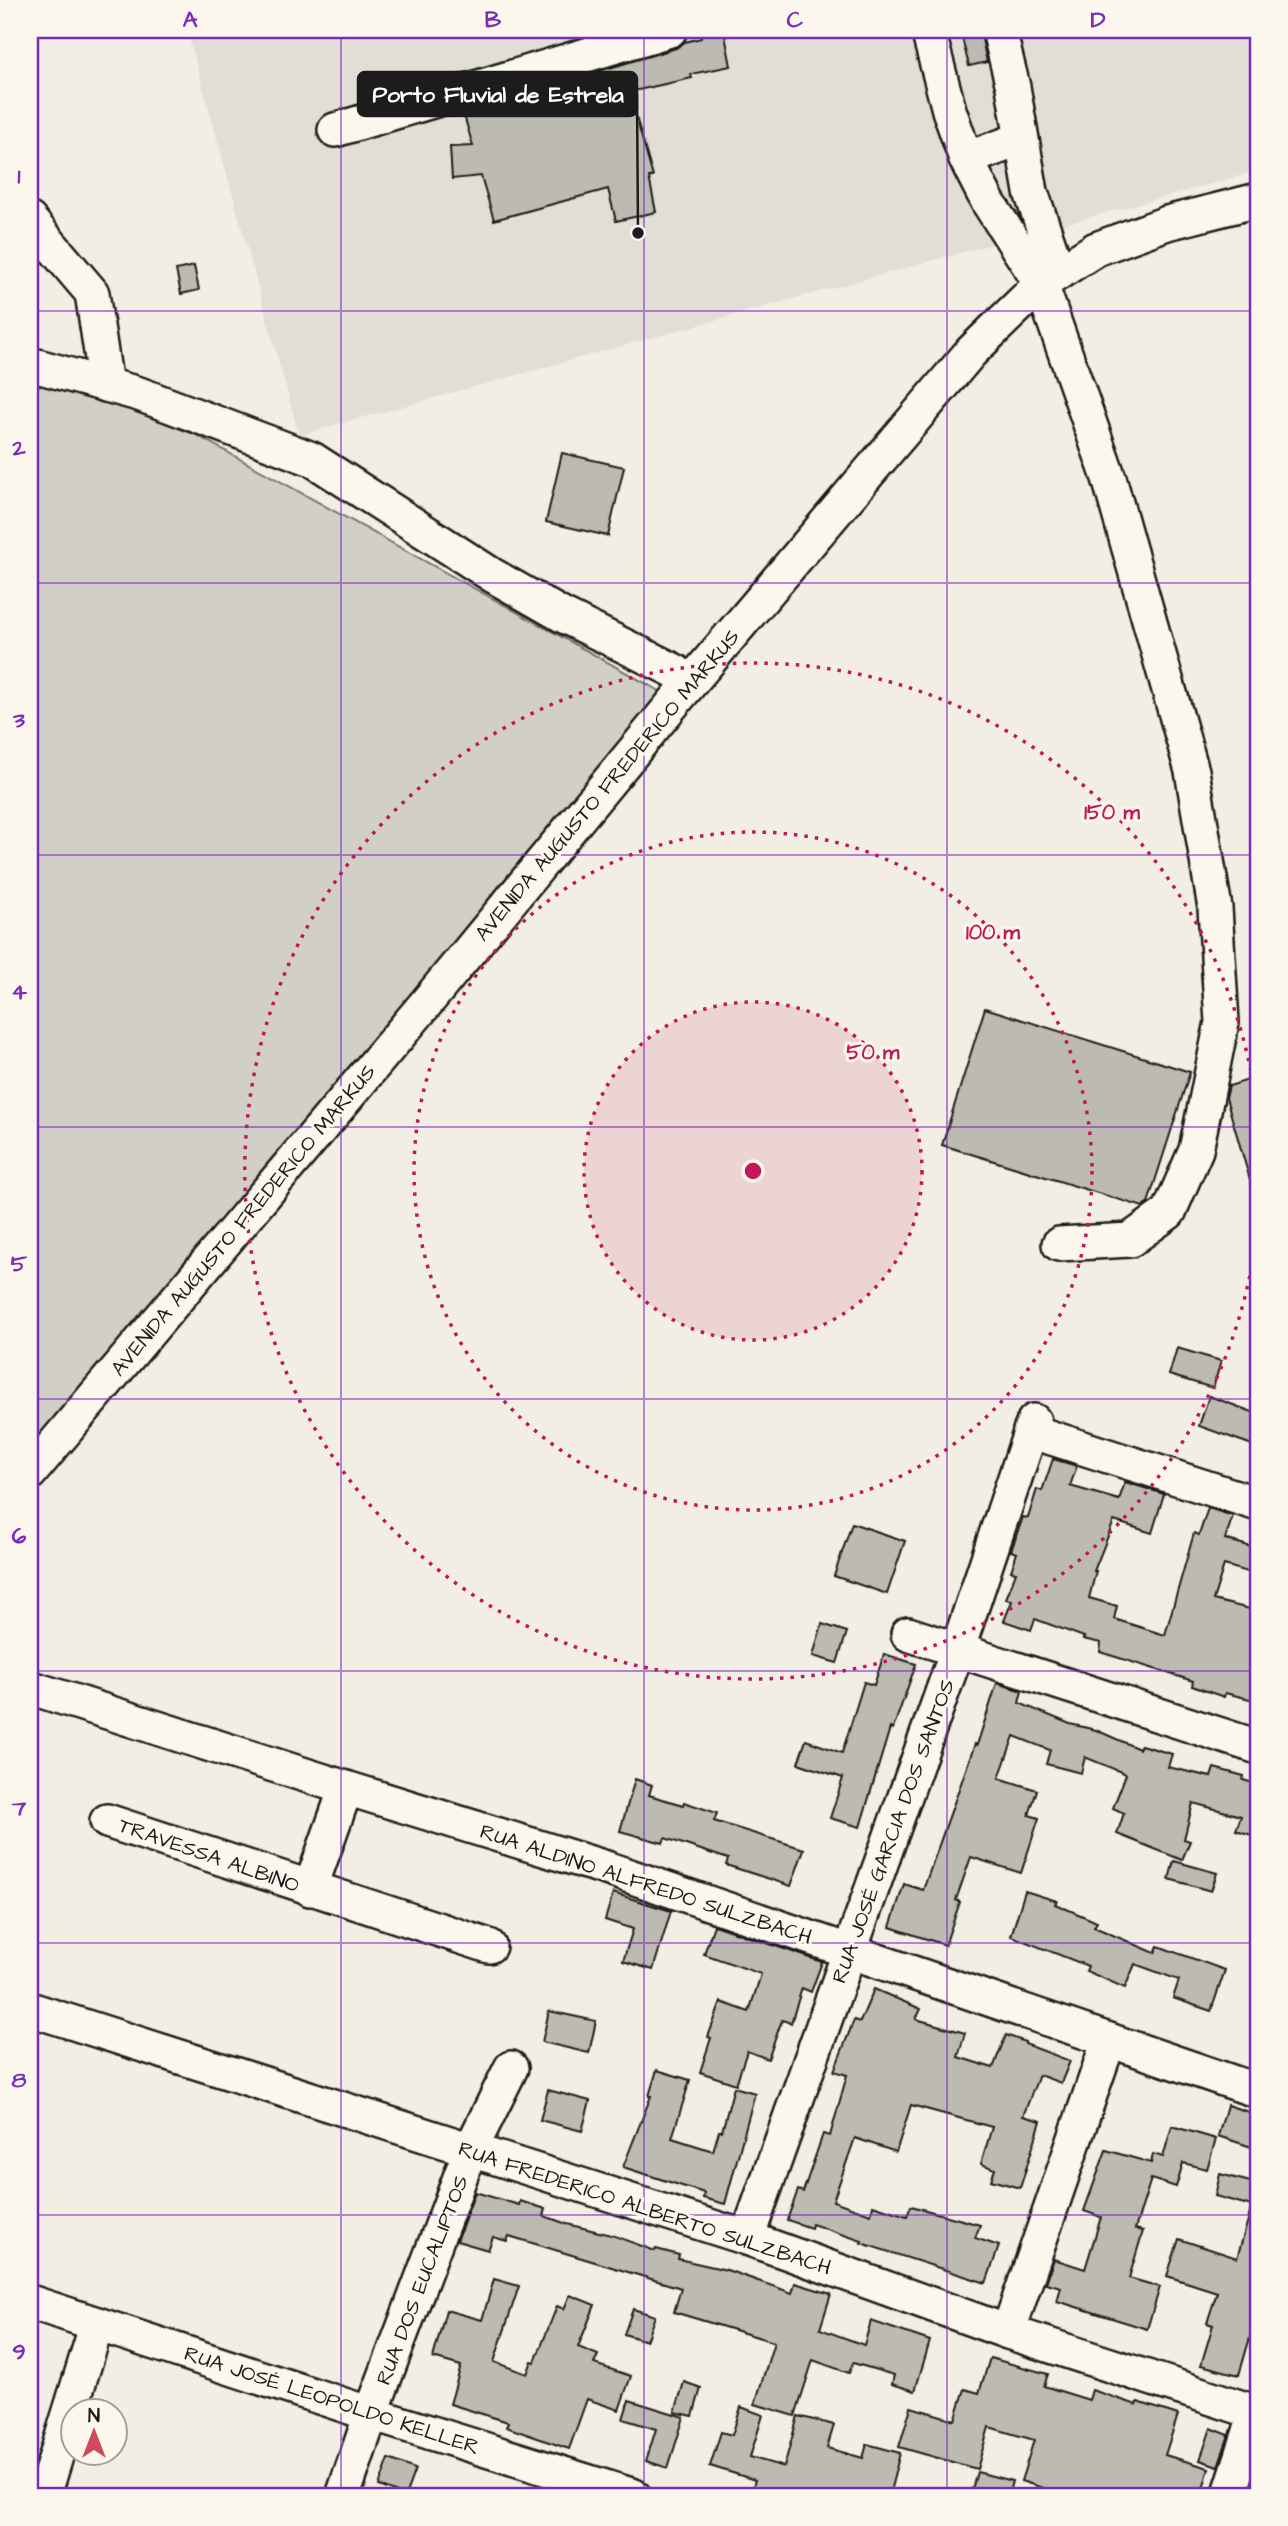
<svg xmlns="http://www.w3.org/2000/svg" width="1288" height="2526" font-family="'Architects Daughter',sans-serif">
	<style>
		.built { fill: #e2ded5 }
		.green { fill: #d2cfc6; stroke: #777671; stroke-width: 2 }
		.building { fill: #bdbab1; stroke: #1c1c1c; stroke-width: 2 }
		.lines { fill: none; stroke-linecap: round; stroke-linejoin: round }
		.minor-casing { stroke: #1c1c1c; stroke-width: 38 }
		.minor { stroke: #fbf7ec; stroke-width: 33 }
		.grid { fill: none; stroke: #7b2cbf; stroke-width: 2; stroke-opacity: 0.55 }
		.ring { fill: none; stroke: #c2185b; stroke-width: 3.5; stroke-dasharray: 3.5 7 }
		.labels { text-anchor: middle; stroke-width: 6; stroke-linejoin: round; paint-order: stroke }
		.street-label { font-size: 21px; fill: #1c1c1c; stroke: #fbf7ec }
		.centre { fill: #c2185b; stroke: #fbf7ec; stroke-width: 3.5 }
		.ring-label { font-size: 21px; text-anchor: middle; font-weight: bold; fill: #c2185b; stroke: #fbf7ec; stroke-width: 6; stroke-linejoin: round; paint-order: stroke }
		.leader { fill: none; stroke: #1c1c1c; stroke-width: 2.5 }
		.callout-dot { fill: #1c1c1c; stroke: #fbf7ec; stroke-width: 2.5 }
		.callout { fill: #1c1c1c; stroke: #1c1c1c; stroke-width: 2.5 }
		.callout-label { font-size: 23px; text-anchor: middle; font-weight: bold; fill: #fff }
		.neatline { fill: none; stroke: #7b2cbf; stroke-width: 2.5 }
		.grid-label { font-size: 23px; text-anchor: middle; font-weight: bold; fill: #7b2cbf }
	</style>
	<rect width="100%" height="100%" fill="#f2eee4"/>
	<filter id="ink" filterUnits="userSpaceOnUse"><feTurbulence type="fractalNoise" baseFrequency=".0143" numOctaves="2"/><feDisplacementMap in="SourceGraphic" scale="14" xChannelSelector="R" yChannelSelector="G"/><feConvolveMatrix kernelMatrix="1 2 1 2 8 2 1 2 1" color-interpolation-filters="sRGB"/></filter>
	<g filter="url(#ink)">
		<!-- built -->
		<path class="built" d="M187,30H1258V171L299,435Z"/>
		<!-- green -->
		<path class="green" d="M30,361L106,385L676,700L30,1473Z"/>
		<!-- building -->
		<g class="building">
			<path d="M724,30L731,66L691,74L692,78L629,92L653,177H649L656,212L616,221L608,189L494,220L481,176L452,179L450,147L473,146L463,112L676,48L685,42L701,38V34Z"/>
			<path d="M960,30H980L987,62L969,66Z"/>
			<path d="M194,266L199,290L181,294L176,270Z"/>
			<path d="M562,453L624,467L608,536L546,522Z"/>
			<path d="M985,1008L1190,1072L1148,1203L1143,1207L942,1145Z"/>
			<path d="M1258,1077V1190H1253L1226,1098L1229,1086Z"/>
			<path d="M1177,1348L1221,1361L1213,1388L1169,1375Z"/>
			<path d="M1209,1396L1258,1414V1447L1199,1426Z"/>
			<path d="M1053,1459L1077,1466L1070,1486L1119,1500L1125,1482L1164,1494L1152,1533L1114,1521L1094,1571H1096L1089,1598L1117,1606L1114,1619L1165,1635L1194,1533L1199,1535L1208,1508L1233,1516L1225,1539L1258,1549V1575L1224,1565L1213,1600L1254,1610L1250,1629L1258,1634V1701L1225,1693L1224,1697L1192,1686L1193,1681L1100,1652L1101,1643L1083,1639L1084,1637L1035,1619L1031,1630L1004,1621L1012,1601L1006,1599L1016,1572L1011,1571L1017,1553L1011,1551L1023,1517L1028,1518L1037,1489L1042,1491Z"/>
			<path d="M852,1523L905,1541L887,1594L834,1576Z"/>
			<path d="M822,1624L847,1632L837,1663L813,1656Z"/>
			<path d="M884,1654L916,1664L893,1729L890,1728L860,1827L830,1818L843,1778L798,1763L806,1740L842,1753L864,1682L874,1685Z"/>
			<path d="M997,1683L1022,1691L1019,1703L1070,1724L1096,1730L1139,1749L1141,1745L1172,1754L1168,1767L1211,1777L1214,1768L1244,1776L1243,1780L1253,1783L1255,1775H1258V1837L1236,1830L1241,1816L1193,1803L1184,1839L1190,1841L1182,1860L1117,1834L1124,1813L1113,1808L1126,1774L1085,1757L1081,1773L1046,1764L1050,1750L1014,1736L999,1778L1037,1790L1029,1815L1039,1818L1021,1873L971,1857L956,1900L960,1902L945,1945L890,1927L904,1884L923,1890L975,1744L977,1745Z"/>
			<path d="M635,1779L652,1785L649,1795L683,1805L684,1802L717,1813L714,1821L804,1849L791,1886L726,1865L728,1859L665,1838L663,1843L620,1831Z"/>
			<path d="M1174,1861L1217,1873L1211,1891L1169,1879Z"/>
			<path d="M1025,1891L1057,1901L1055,1904L1097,1922L1094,1927L1155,1953L1158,1946L1225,1970L1211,2011L1173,1998L1179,1980L1135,1964L1125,1988L1086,1971L1088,1966L1011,1936Z"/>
			<path d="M613,1893L671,1911L653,1970L623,1961L633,1929L605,1920Z"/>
			<path d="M714,1925L822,1962L811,1992L802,1988L791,2023L782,2020L768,2059L747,2051L736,2084L700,2072L711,2038L708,2037L721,2002L749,2012L761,1974L704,1954Z"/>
			<path d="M874,1989L921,2009L916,2019L965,2033L958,2057L993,2068L1006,2035L1025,2042V2044L1070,2061L1061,2083L1039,2075L1023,2116L1041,2121L1020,2188L991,2180L995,2169L981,2164L992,2127L911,2105L896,2152L855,2138L833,2201L871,2214L873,2205L907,2216L911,2206L980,2225L975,2238L999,2246L986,2283L861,2243L862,2241L812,2224L811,2228L787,2220L798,2190L803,2192L823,2134L830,2136L847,2075L834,2071L854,2020L860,2022Z"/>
			<path d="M549,2011L596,2021L589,2053L542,2042Z"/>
			<path d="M657,2070L690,2080L672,2138L713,2151L719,2131H722L734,2087L755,2093L725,2204L703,2198L704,2193L623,2167L651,2096H649Z"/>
			<path d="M548,2090L590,2101L582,2131L540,2120Z"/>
			<path d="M1227,2105L1258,2115V2149L1218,2136Z"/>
			<path d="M1172,2126L1216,2139L1207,2169L1183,2163L1176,2187L1151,2179L1135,2229L1143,2231L1129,2278L1160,2287L1147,2329L1057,2301L1061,2287L1046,2283L1054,2259L1085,2269L1101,2217L1084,2211L1106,2150L1151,2163L1153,2154L1163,2157Z"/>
			<path d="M1220,2174L1258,2184V2310L1239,2375L1201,2365L1213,2325L1207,2323L1217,2292L1167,2276L1179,2239L1237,2258L1252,2206L1215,2196Z"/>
			<path d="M475,2192L519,2205L520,2201L546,2209L544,2216L567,2224L615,2236L655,2251L656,2249L679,2255L678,2259L727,2270L792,2293L795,2283L831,2294L820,2329L864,2345L871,2321L930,2341L915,2391L892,2384L894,2375L853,2363L849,2373L813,2360L795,2416L755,2404L774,2342L674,2312L681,2288L509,2236L507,2241L493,2237L488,2250L457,2241Z"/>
			<path d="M494,2279L519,2286L494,2362L527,2374L532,2361L535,2362L557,2306L564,2309L570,2295L595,2305L578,2347L598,2355L594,2364L631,2376L619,2410L587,2399L569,2449L506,2427L508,2422L450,2404L461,2366L433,2358L446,2310L482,2320Z"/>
			<path d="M633,2309L655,2316L646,2341L624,2334Z"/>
			<path d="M990,2358L1048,2374L1044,2386L1089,2400L1092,2390L1137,2405L1138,2402L1178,2415L1165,2455L1209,2468L1201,2496H1068L1021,2481L1034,2440L989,2427L977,2469L899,2447L911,2407L955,2420L965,2389L979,2393Z"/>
			<path d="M684,2382L701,2388L693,2416L675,2412Z"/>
			<path d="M629,2400L684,2417L668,2468L646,2461L656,2429L623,2419Z"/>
			<path d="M741,2407L763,2415L750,2457L784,2467L798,2416L834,2425L827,2448L863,2458L867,2444L900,2453L889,2496H750L755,2480L710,2466L721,2432L732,2435Z"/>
			<path d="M1211,2428L1229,2435L1218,2466L1200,2460Z"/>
			<path d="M389,2459L415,2469L405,2496L379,2486Z"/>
			<path d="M977,2472L1012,2481L1008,2496H970Z"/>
		</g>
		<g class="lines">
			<!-- minor casing -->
			<g class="minor-casing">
				<g id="minor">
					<path d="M928,30L949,110L966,159L988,202L1041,284L1109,478L1192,771L1215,908L1222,1022L1196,1150L1169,1212L1130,1240L1059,1244"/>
					<path d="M999,30L1013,87L1031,192L1058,271"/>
					<path d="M335,130L670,30"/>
					<path d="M966,159L1021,139"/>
					<path d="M30,220L92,293L106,385"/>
					<path d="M30,364L139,394L312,459L492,575L562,615L675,671L690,683"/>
					<path d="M1030,1431L1258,1504"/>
					<path d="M30,1473L427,1002L676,700L971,352L1041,284L1096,249L1167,223L1258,200"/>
					<path d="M908,1634L1258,1747"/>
					<path d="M30,1690L35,1689L346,1788L606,1868L1258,2091"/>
					<path d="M107,1821L489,1946"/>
					<path d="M310,1889L346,1788"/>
					<path d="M30,2009L747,2238L1008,2332L1258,2413"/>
					<path d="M747,2238L957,1651L1034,1421"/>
					<path d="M30,2302L371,2414L634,2496"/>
					<path d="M1008,2332L1109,2040"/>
					<path d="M45,2492L97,2324"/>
					<path d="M343,2496L371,2414L470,2151L511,2068"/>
					<path d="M1229,2496L1258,2407"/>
				</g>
			</g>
			<!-- minor -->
			<use href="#minor" class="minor"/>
		</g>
	</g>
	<!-- grid -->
	<path class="grid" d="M341,30V2496M644,30V2496M947,30V2496M30,311H1258M30,583H1258M30,855H1258M30,1127H1258M30,1399H1258M30,1671H1258M30,1943H1258M30,2215H1258"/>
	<!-- distance rings -->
	<circle cx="753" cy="1171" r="169" fill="#c2185b" fill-opacity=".12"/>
	<g class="ring">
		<circle cx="753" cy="1171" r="169"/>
		<circle cx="753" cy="1171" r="339"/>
		<path d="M1258 1224A508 508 0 1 1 1258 1118"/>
	</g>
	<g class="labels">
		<!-- street labels -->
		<g class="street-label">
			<text transform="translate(607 785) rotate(-50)" y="7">AVENIDA AUGUSTO FREDERICO MARKUS</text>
			<text transform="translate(243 1220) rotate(-50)" y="7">AVENIDA AUGUSTO FREDERICO MARKUS</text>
			<text transform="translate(893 1831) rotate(-70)" y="7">RUA JOSÉ GARCIA DOS SANTOS</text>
			<text transform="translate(209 1855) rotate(19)" y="7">TRAVESSA ALBINO</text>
			<text transform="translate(646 1884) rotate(18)" y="7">RUA ALDINO ALFREDO SULZBACH</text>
			<text transform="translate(645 2208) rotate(18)" y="7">RUA FREDERICO ALBERTO SULZBACH</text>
			<text transform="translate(422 2280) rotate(-69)" y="7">RUA DOS EUCALIPTOS</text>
			<text transform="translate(332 2400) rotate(18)" y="7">RUA JOSÉ LEOPOLDO KELLER</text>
		</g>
	</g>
	<circle cx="753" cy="1171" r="10" class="centre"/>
	<g class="ring-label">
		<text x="1112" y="819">150 m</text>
		<text x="993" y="939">100 m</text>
		<text x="873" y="1059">50 m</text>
	</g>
	<!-- callouts -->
	<path class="leader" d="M638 233L637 94"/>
	<circle class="callout-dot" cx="638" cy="233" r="7"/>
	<rect class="callout" x="358" y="72" width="279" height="44" rx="7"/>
	<g class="callout-label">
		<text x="498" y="102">Porto Fluvial de Estrela</text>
	</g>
	<!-- margin -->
	<rect width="1288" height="2526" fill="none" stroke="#fbf7ec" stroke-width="77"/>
	<!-- north arrow -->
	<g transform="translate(94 2432)"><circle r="33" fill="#fbf7ec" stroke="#a29f99" stroke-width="2"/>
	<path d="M0-5L12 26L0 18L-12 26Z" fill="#d1495b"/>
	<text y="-10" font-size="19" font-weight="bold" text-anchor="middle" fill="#1c1c1c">N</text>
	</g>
	<rect x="38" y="38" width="1212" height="2450" class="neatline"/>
	<g class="grid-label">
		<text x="190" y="27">A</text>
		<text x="493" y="27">B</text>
		<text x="795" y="27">C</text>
		<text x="1098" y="27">D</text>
		<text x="19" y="183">1</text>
		<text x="19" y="455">2</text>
		<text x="19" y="727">3</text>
		<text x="19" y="999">4</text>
		<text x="19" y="1271">5</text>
		<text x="19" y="1543">6</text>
		<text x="19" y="1815">7</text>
		<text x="19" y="2087">8</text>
		<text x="19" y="2359">9</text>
	</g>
</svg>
